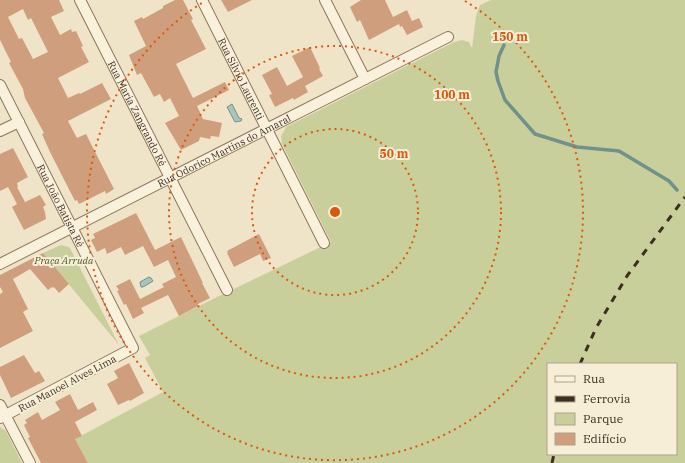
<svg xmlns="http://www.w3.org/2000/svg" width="685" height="463" font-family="'IBM Plex Serif',serif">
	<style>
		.green { fill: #c9cf9b; fill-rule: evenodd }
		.water { fill: #a9c4bc; stroke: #6f938a }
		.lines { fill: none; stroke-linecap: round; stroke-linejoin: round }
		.stream { stroke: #6f938a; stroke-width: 3.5 }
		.building { fill: #cf9f7d; fill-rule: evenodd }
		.street-casing { stroke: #8d765c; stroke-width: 12 }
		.street { stroke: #faf1dc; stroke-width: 10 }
		.rail { stroke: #3d2e20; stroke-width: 3; stroke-dasharray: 7 7; stroke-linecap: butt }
		.ring { fill: none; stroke: #df570d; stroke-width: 2; stroke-dasharray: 2 4 }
		.labels { text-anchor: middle; stroke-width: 4; stroke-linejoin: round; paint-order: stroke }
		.street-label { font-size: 10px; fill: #3d2e20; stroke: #f7eed8 }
		.park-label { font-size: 10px; font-style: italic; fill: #4d5a26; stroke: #f7eed8 }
		.centre { fill: #df570d; stroke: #f7eed8; stroke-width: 2 }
		.ring-label { font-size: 12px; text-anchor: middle; font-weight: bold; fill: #df570d; stroke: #f7eed8; stroke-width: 4; stroke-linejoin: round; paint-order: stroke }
	</style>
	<rect width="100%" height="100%" fill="#f0e4c8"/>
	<!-- green -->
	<g class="green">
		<path d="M491,0H685V463H88L75,439L163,392L145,358L150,355L139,336L217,297L331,242L282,144L281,136L286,127L454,42L462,40L469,42L472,48L476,16L480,5ZM548,364H676V454H548Z"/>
		<path d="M61,245L69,247L71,250L119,345L43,253Z"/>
		<path d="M0,427L6,431L22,463H0Z"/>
	</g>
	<!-- water -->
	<g class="water">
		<path d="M232,104L239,118L242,119L241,121L235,122L227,107Z"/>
		<path d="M149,277L151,278L153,281L143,287H141L140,282Z"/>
	</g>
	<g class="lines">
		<!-- stream -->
		<path class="stream" d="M504,45L499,56L496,72L498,81L505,100L535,134L577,147L619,151L669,181L677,190"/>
	</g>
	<!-- building -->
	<g class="building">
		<path d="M0,0H59L64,11L51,17L60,35L71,29L72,32L76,31L83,46L81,47L89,62L58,78L68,98L79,93L80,94L102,83L111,99L68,121L77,138L86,134L114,189L106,194L105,191L79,204L77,200L75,201L50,152L42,134L44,133L25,98L23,89L9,63L11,62L0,40ZM23,9L28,20L31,18L48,52L33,59L22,38L19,39L8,17Z"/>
		<path d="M175,0H183L193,19L191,20L206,49L176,64L193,98L225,82L229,90L197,106L203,119L222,123L219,137L211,136L210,139L200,137L199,141L181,150L165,123L179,116L170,98L164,102L160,94L154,97L141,73L137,75L129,55L146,46L134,21L142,17L143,19L163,8V6Z"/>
		<path d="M221,0H252L228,12Z"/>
		<path d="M361,0H385L393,17L407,10L412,21L419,18L423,27L407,35L402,26L400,27L399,24L369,40L360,20L357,22L350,7Z"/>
		<path d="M310,47L320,68L319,69L323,76L305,86L308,92L294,100L293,98L275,107L269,95L272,94L262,75L277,67L287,86L303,77L292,56Z"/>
		<path d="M13,148L28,177L17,183L18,187H17L25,202L40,195L46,205L43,207L45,212L46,219L24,230L12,207L17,204L8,187L0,191V154Z"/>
		<path d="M136,213L155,250L181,237L203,283H202L210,298L198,304V306L179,316L168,295L141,308L144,313L133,319L126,304L124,305L117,291L119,290L116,286L130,279L140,299L164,287L162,284L176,277L168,260L154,267L143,246L125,255L121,247L107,254L105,248L97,252L91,240L95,238L93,234Z"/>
		<path d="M259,234L271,258L263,261L260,254L234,267L227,253L228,252L227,251Z"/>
		<path d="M43,253L69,284L59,293L54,287L53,288L52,287L48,290L30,269L13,279L28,309L23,312L33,331L0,348V294L3,292L0,287V275Z"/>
		<path d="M24,355L35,373L39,371L45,381L11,398L0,375V367Z"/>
		<path d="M129,363L144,393L130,401L129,400L118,405L107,384L118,378L114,371Z"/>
		<path d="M70,394L78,410L93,402L97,410L75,422L82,436L75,439L88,463H41L28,438L30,437L24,425L27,423L25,420L38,412L42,420L60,410L55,402Z"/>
	</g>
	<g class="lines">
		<!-- street casing -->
		<g class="street-casing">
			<g id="street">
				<path id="s1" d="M80,0L227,290"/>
				<path id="s2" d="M202,0L324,243"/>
				<path d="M325,0L365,79"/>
				<path id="s3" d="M0,85L133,348L0,418"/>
				<path d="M0,131L19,122"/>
				<path id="s4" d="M0,264L448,37"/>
				<path d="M0,405L30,463"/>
			</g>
		</g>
		<!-- street -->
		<use href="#street" class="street"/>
		<!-- rail -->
		<g class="rail">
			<path d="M580,364L596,328L627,276L685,197"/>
			<path d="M552,463L554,454"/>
		</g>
	</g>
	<!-- distance rings -->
	<g class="ring">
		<circle cx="335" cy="212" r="83"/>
		<circle cx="335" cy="212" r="166"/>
		<path d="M465 1A248 248 0 1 1 205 1"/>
	</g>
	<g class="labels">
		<!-- street labels -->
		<g class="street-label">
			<text dy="4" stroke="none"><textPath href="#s2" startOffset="88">Rua Sílvio Laurenti</textPath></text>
			<text dy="4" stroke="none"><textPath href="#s1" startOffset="127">Rua Maria Zangrando Ré</textPath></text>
			<text dy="4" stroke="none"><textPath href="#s4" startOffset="251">Rua Odorico Martins do Amaral</textPath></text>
			<text dy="4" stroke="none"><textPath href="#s3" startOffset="135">Rua João Batista Ré</textPath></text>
			<text transform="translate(67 383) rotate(-28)" y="4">Rua Manoel Alves Lima</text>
		</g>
		<!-- park labels -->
		<g class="park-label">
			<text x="64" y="264">Praça Arruda</text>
		</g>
	</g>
	<circle cx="335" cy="212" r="6" class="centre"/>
	<g class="ring-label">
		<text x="510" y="41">150 m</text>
		<text x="452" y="99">100 m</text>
		<text x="394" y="158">50 m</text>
	</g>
	<!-- legend -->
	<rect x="547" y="363" width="130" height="92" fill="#f7eed8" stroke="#ada18e"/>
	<rect x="555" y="376" width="20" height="6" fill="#faf1dc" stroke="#ada18e"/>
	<text x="583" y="383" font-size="12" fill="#3d2e20">Rua</text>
	<rect x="555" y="396" width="20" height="6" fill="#3d2e20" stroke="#ada18e"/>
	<text x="583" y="403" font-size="12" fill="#3d2e20">Ferrovia</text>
	<rect x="555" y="413" width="20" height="12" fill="#c9cf9b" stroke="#ada18e"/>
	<text x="583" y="423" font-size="12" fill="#3d2e20">Parque</text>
	<rect x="555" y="433" width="20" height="12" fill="#cf9f7d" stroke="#ada18e"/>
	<text x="583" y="443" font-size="12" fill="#3d2e20">Edifício</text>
</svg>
